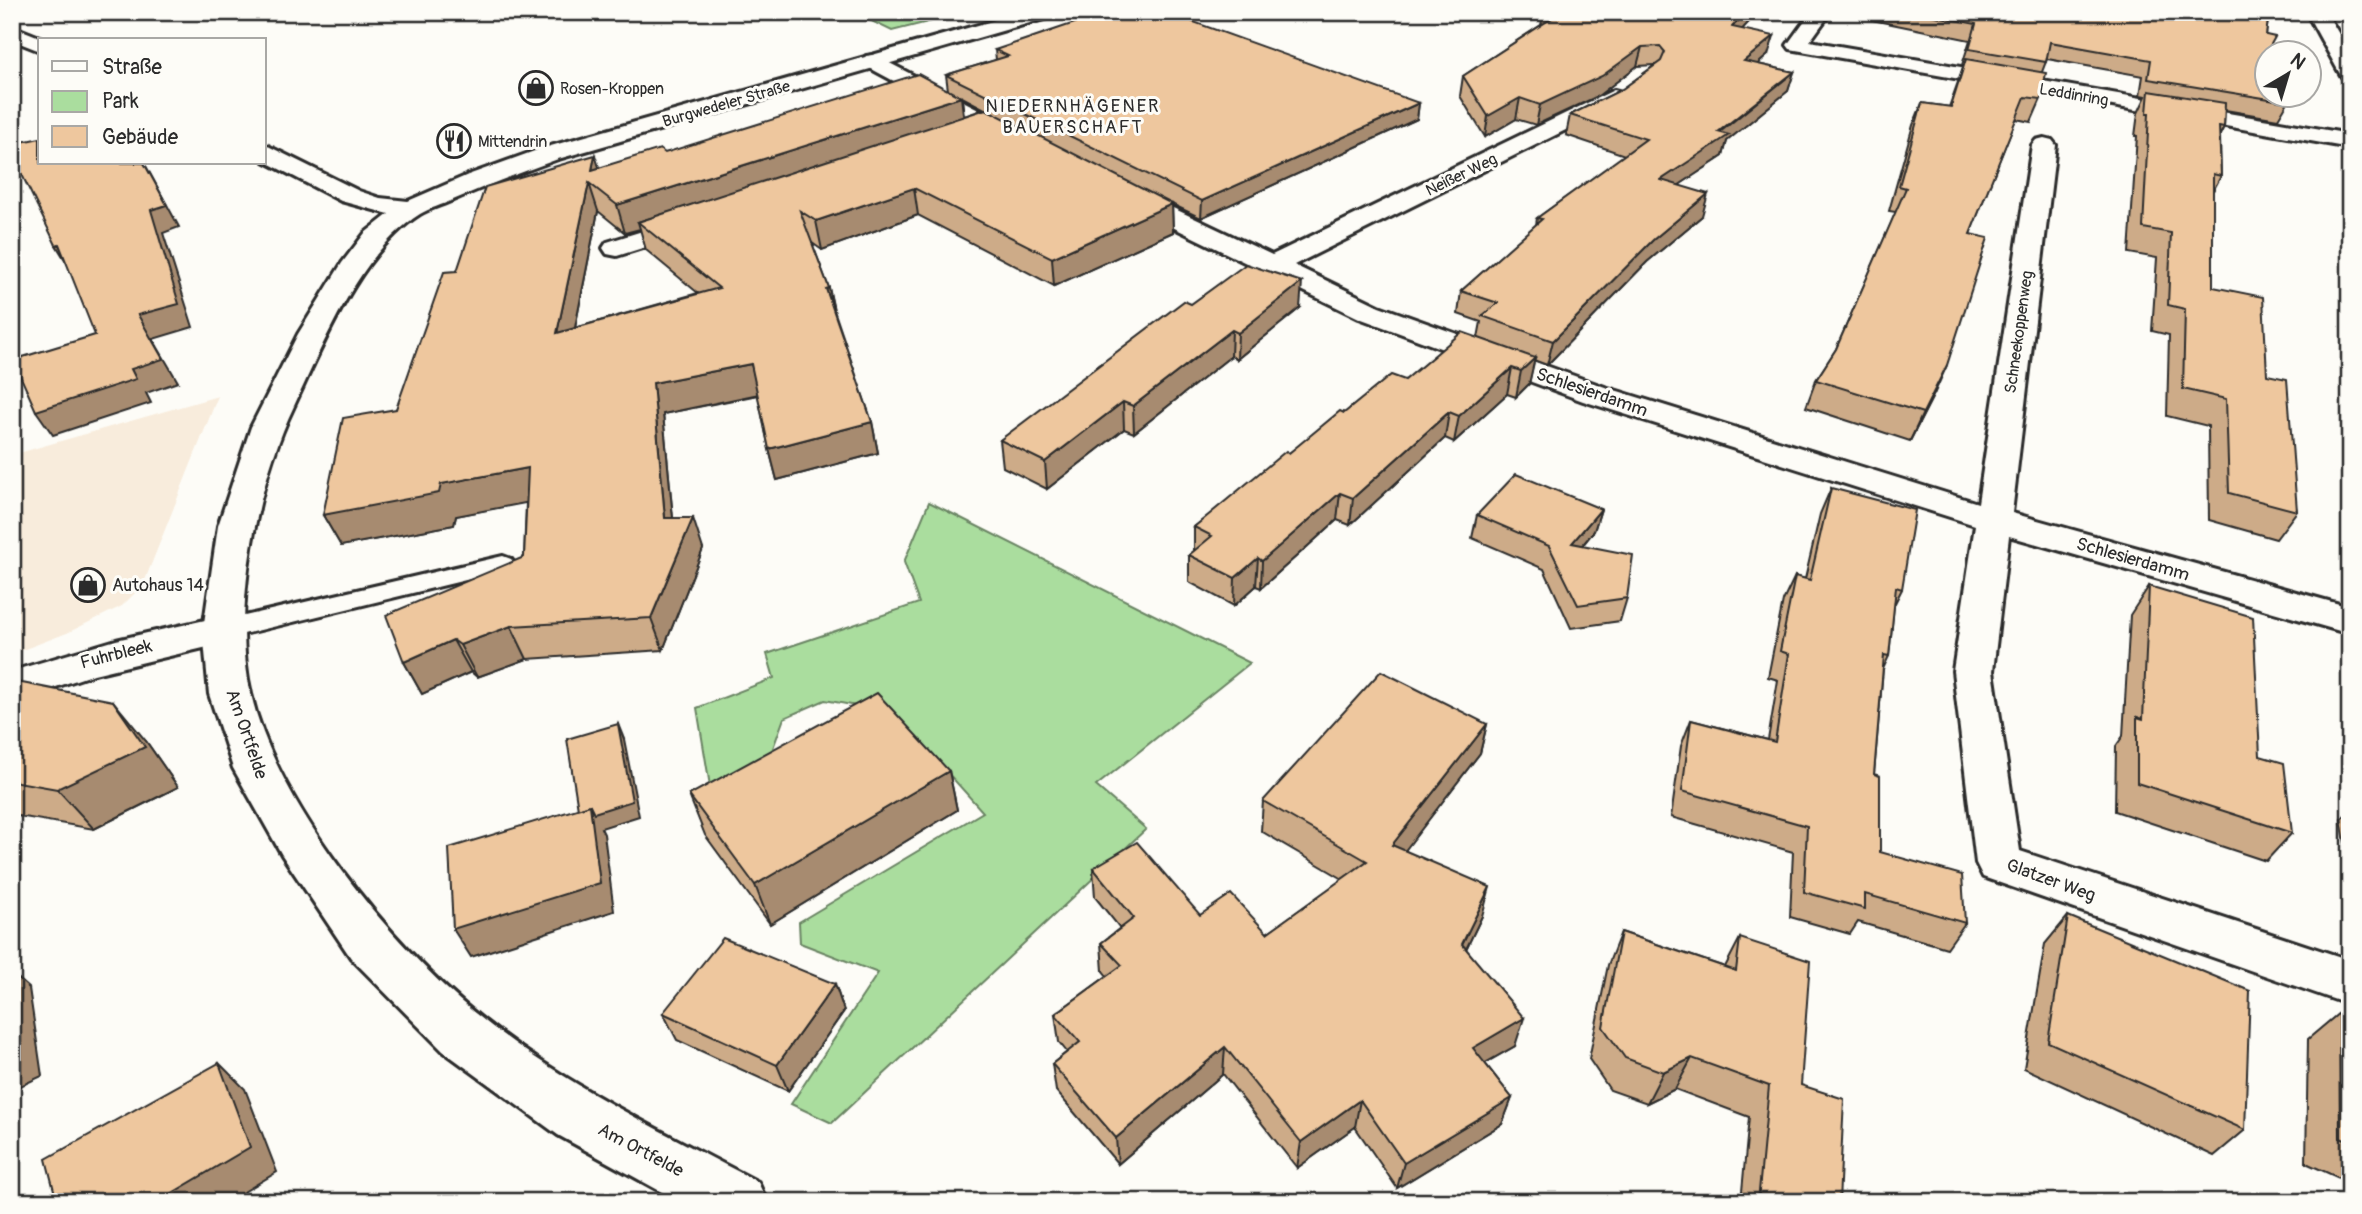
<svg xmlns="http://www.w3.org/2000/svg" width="2362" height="1214" font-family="Pangolin,sans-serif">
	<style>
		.built { fill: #f8ecdc }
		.green { fill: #aadd9e; stroke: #6a8464; stroke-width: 2 }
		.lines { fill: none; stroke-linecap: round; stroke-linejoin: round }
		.lane-casing { stroke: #2b2b2b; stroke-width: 6 }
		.street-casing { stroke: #2b2b2b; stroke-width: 6 }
		.secondary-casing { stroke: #2b2b2b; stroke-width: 6 }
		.lane { fill: #fdfcf7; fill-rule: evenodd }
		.street { fill: #fdfcf7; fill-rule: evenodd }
		.secondary { fill: #fdfcf7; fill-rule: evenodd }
		.wall { fill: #cdab88; stroke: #2b2b2b; stroke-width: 2; fill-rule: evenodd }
		.shaded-wall { fill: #a78b6f; stroke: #2b2b2b; stroke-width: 2 }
		.building { fill: #eec79e; stroke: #2b2b2b; stroke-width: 2 }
		.labels { text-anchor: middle; stroke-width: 6; stroke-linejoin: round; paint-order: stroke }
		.far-poi-label { font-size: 16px; fill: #2b2b2b; stroke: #fdfcf7; text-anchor: start }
		.far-street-label { font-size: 16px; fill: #2b2b2b; stroke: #fdfcf7 }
		.far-quarter-label { font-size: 18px; letter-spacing: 2px; fill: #2b2b2b; stroke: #fdfcf7 }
		.street-label { font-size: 18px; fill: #2b2b2b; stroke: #fdfcf7 }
		.poi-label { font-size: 18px; fill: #2b2b2b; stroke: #fdfcf7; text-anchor: start }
	</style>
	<rect width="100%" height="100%" fill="#fdfcf7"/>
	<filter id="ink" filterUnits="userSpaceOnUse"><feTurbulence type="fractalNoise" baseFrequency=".0143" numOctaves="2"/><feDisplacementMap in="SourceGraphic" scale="14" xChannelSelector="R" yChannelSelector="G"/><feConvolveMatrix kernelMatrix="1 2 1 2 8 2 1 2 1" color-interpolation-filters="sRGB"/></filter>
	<g filter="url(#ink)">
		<!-- built -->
		<path class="built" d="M218,396L143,585L122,606L67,633L12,654V455Z"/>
		<!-- green -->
		<g class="green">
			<path d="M853,12H968L892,31Z"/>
			<path d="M929,502L1250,663L1096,786L1146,829L832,1123L791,1104L878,973L800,943L799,922L983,812L894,713L825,700L784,718L765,770L711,792L697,708L774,678L767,654L919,603L904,562Z"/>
		</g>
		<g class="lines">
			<!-- lane casing -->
			<g class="lane-casing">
				<path id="lane" d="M503,556L511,559L515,564L511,569L223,639L214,636L211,630L214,624L223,621Z"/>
			</g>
			<!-- street casing -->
			<g class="street-casing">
				<g id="street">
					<path d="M1811,12H1831L1810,41L2350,134V148L1790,49L1787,45Z"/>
					<path d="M2306,12H2326L2350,53V78L2342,77L2339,72Z"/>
					<path d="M874,55L1025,133L1029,138L1025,143H1009L866,66L863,61L866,56Z"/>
					<path d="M1614,90L1622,92L1625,97L1622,102L1294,265L1379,306L1605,387L1978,503L2032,145L2036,140L2044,138L2052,140L2056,145L2012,513L2350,607V634L2009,536L1993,671L2020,851L2350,960V1005L1983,877L1976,863L1953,671L1975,525L1583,401L1359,318L1117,200L1113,195L1117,190L1126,187L1135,190L1272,255Z"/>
					<path d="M694,215L703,217L707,223L703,229L617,256L607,254L603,248L607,242Z"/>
					<path d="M223,616L237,620L243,630L237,640L94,674L12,702V671L116,640Z"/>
				</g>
			</g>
			<!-- secondary casing -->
			<g class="secondary-casing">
				<g id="secondary">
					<path d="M1024,12H1057L1054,16L558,159C522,172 487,185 453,200C442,205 430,208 420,214C359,253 324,343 294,406C257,483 231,610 251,694C277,805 392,947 480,1017C564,1085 663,1132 758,1182L767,1202H680L558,1135L443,1051L351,958L282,855L233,768L209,694L203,630L218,526L251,427L298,334L342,263L365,233L389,214L341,201L264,161V144L359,191L380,198L408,201L468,175L540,149Z"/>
					<path d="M12,26L47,40H40V51L12,40Z"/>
				</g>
			</g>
			<!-- lane -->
			<use href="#lane" class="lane"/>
			<!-- street -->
			<use href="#street" class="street"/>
			<!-- secondary -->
			<use href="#secondary" class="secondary"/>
		</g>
		<!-- wall -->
		<g class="wall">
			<path d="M1547,12H1758L1742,29L1768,55L1758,64L1794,72L1788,91L1727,141L1723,156L1679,185L1702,216L1647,262L1547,365L1534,360L1529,384L1516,397L1507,394L1454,442L1445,438L1350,525L1337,520L1261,588L1256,586L1234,606L1189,582V555L1194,551V527L1289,453L1344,413L1405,380L1478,338L1481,322L1458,314L1461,291L1536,225L1537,218L1625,155L1566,135L1570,115L1621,90L1655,65L1637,66L1598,96L1536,125L1516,119L1485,137L1460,96L1463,76L1541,25L1543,16Z"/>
			<path d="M1875,12H2269L2266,35L2265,55L2288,102L2278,119L2225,110L2224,127L2220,135L2221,176L2213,191V287L2267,375L2297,511L2276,539L2209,520L2208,426L2167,416L2169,335L2152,331L2157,258L2129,253L2137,136H2135L2138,113L2146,96L2140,95L2143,76L2047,59L2042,72L2041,99L2031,122L2016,119L1970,234L1935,392L1910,441L1806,407L1816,380L1836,349L1896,212L1889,211L1913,125L1922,103L1949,107L1964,65H1962L1970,40L1872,20Z"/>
			<path d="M995,50L1419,103L1417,119L1201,218L1172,204L1173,232L1054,286L918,215L822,250L812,243L829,288L834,310L872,422L878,453L777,480L769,449L758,395L663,414L673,518L703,549L663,650L527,659L477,677L471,672L422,694L404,662L524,557L526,502L456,516L454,525L341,546L323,515L396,409L457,271L599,168L665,153L948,90L946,75L996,60ZM962,97L985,109L964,116ZM598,211L625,233L640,229L646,250L698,293L575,328Z"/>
			<path d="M1191,304L1300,308L1237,359L1231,356L1134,433L1124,429L1047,489L1003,467L1000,440Z"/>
			<path d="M1831,488L1902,589L1894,605L1889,656L1883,669L1874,774L1880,852L1965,923L1947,948L1858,922L1850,934L1790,917L1793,852L1671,817L1681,746L1691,720L1768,740L1778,680L1768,677L1783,601L1795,576L1805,579L1820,514Z"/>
			<path d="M1601,509L1594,531L1583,545L1627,598L1620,621L1571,628L1544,569L1472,538L1477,515Z"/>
			<path d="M2149,586L2260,756L2292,833L2266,861L2115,811L2116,746L2123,736L2130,615Z"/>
			<path d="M12,681L146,741L178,787L94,829L12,815Z"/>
			<path d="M1487,724L1480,753L1405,850L1482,916L1466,949L1515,1046L1485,1063L1512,1098L1502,1124L1397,1188L1355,1127L1297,1168L1223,1074L1118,1164L1056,1091L1052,1064L1067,1052L1059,1042L1055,1014L1107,976L1103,971L1101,943L1120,928L1095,897L1093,868L1200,915L1267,933L1343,879L1261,831L1263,801Z"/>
			<path d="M949,771L957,810L770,924L705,835L689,795Z"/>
			<path d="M2350,810V873L2341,819Z"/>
			<path d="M2068,916L2245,1130L2214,1156L2024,1068L2045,944Z"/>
			<path d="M1621,932L1725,967L1740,938L1801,1085L1839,1202H1741L1749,1117L1675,1089L1647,1103L1610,1090L1589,1059L1608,965Z"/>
			<path d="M835,984L844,1011L788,1091L677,1040L663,1013Z"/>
			<path d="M2339,1013L2350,1017V1183L2306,1163L2308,1039Z"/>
		</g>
		<!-- shaded-wall -->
		<g class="shaded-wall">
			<path d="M1746,12H1758L1727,46L1732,27Z"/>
			<path d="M1774,36L1768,55L1738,81L1744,61Z"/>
			<path d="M1642,47L1637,66L1598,96L1536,125L1540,105Z"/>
			<path d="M1794,72L1788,91L1727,141L1723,156L1655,201L1661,180Z"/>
			<path d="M961,97L964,122L638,222L640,229L625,233L617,205Z"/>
			<path d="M1520,98L1516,119L1485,137L1488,116Z"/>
			<path d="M1419,103L1417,119L1201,218L1202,201Z"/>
			<path d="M595,155L604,182L592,170Z"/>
			<path d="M146,166L179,227L163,233L193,327L153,339L178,382L146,393L151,403L53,435L36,411L138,315L151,210Z"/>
			<path d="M589,183L598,211L568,363L557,333Z"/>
			<path d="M914,188L918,215L822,250L816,221Z"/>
			<path d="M1708,194L1702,216L1647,262L1547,365L1553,341L1653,240Z"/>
			<path d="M1172,204L1173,232L1054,286L1052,258Z"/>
			<path d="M59,244L70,268L56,245Z"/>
			<path d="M1302,282L1300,308L1237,359L1238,333Z"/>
			<path d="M829,288L835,317L826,289Z"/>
			<path d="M1232,330L1231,356L1134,433L1133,406Z"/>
			<path d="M1535,358L1529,384L1516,397L1521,371Z"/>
			<path d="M751,364L759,394L663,414L676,550L665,518L653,383Z"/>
			<path d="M1947,365L1935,392L1910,441L1923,413Z"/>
			<path d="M1512,368L1507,394L1454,442L1459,416Z"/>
			<path d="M1123,402L1124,429L1047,489L1045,462Z"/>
			<path d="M1449,412L1445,438L1350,525L1353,498Z"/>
			<path d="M872,422L878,453L777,480L769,449Z"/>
			<path d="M528,468L541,500L456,516L454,525L341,546L323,515L441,484Z"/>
			<path d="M1340,493L1337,520L1261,588L1262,561Z"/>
			<path d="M1601,509L1594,531L1566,565L1572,543Z"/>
			<path d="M693,518L703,549L663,650L651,618Z"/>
			<path d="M1258,558L1256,586L1234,606L1235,578Z"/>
			<path d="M511,626L527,659L477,677L460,645Z"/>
			<path d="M453,640L471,672L422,694L404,662Z"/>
			<path d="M113,701L146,741L178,787L94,829L57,789Z"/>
			<path d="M618,724L624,739L639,816L601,828L604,834L614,911L471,957L453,929L590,805Z"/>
			<path d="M1487,724L1480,753L1387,874L1392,845Z"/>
			<path d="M949,771L957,810L770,924L755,885Z"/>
			<path d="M1490,887L1482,916L1455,972L1462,944Z"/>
			<path d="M12,973L29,988L42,1076L12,1090Z"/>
			<path d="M835,984L844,1011L788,1091L777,1065Z"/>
			<path d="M1524,1018L1515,1046L1464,1075L1473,1048Z"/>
			<path d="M1225,1047L1223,1074L1118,1164L1116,1138Z"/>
			<path d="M1692,1058L1675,1089L1647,1103L1663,1072Z"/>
			<path d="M219,1063L245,1089L277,1172L227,1202H157Z"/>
			<path d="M1512,1098L1502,1124L1397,1188L1404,1163Z"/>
			<path d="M1360,1100L1355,1127L1297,1168L1301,1142Z"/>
		</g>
		<!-- building -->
		<g class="building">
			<path d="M1107,12H1166L1419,103L1202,201L946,75L1008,56L995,50Z"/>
			<path d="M1547,12H1746L1732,27L1774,36L1744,61L1794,72L1718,132L1729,135L1661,180L1708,194L1653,240L1553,341L1482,316L1498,303L1461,291L1542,219L1537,218L1646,139L1570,115L1621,90L1661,61L1665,52L1660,46L1642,47L1602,76L1540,105L1520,98L1488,116L1463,76L1552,18L1543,16Z"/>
			<path d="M1916,12H2269L2266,35L2275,37L2265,55L2267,56V94H2289L2288,102L2148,79L2151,60L2050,42L2046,62L1969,49L1976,24Z"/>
			<path d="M1966,59L2046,73L2041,99L2025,97L1970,234L1988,238L1947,365L1923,413L1816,380L1836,349L1906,188L1899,186L1922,103L1951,107Z"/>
			<path d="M918,74L961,97L617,205L589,183L557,333L719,288L638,222L986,109L1172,204L1052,258L914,188L816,221L800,211L829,288L826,289L872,422L769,449L751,364L653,383L665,518H693L651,618L511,626L460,645L453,640L404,662L386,615L524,557L528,468L441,484L439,493L323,515L343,418L396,409L444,272L457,271L485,187L595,155L592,170L660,149L665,153Z"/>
			<path d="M2149,91L2225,103L2224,127L2219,126L2221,176L2213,174V287L2263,297L2267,375L2287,379L2297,511L2229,493L2226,399L2183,389L2185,309L2168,305L2171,233L2143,228L2149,113H2147Z"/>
			<path d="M40,138V163H144L167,205L151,210L179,304L138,315L163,359L131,369L136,379L36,411L13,360L95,335L59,244L56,245L12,154V144Z"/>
			<path d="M1246,264L1302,282L1238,333L1232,330L1133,406L1123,402L1045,462L1000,440L1184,301L1191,304Z"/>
			<path d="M1462,332L1535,358L1521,371L1512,368L1459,416L1449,412L1353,498L1340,493L1262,561L1258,558L1235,578L1189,555L1212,536L1194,527L1286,451L1289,453L1340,411L1344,413L1391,375L1405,380Z"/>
			<path d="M1516,474L1601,509L1572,543L1633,555L1627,598L1578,605L1549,546L1477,515Z"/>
			<path d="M1831,488L1915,510L1902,589L1896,587L1889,656L1884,655L1874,774L1880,776V852L1962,875L1965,923L1865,894V909L1804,892L1807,826L1682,791L1691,720L1775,742L1789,654L1780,651L1795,576L1810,580Z"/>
			<path d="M2149,586L2253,617L2260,756L2284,763L2292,833L2137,783V717L2143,719Z"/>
			<path d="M1381,671L1487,724L1392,845L1490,887L1462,944L1524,1018L1473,1048L1512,1098L1404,1163L1360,1100L1301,1142L1225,1047L1116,1138L1052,1064L1080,1042L1055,1014L1122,965L1101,943L1134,918L1093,868L1137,842L1200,915L1231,894L1267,933L1367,861L1263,801Z"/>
			<path d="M12,681L113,701L145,747L57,789L12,781Z"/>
			<path d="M877,693L949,771L755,885L689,795Z"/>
			<path d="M618,724L632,801L594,813L590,805L578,809L567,739Z"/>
			<path d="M590,805L600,883L453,929L449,848Z"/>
			<path d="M2068,916L2250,991L2245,1130L2048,1042Z"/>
			<path d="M1621,932L1736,971L1740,938L1810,961L1801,1085L1844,1099L1839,1202H1758L1769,1086L1692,1058L1663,1072L1625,1058L1603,1027Z"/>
			<path d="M723,938L835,984L777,1065L663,1013Z"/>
			<path d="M2339,1013L2350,1017V1142L2340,1138Z"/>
			<path d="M219,1063L250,1147L157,1202H57L46,1159Z"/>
		</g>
	</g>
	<!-- icons -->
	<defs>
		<g id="shop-ring" transform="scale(1.75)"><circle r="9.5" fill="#fdfcf7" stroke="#2b2b2b" stroke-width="1.5"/><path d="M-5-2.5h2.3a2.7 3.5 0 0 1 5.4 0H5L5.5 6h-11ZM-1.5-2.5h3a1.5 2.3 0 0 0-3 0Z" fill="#2b2b2b"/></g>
		<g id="restaurant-ring" transform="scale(1.75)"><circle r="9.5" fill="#fdfcf7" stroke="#2b2b2b" stroke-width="1.5"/><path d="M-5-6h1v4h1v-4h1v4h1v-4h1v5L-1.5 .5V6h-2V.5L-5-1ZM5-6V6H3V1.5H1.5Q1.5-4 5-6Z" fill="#2b2b2b"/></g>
	</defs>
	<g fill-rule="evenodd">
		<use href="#shop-ring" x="536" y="88"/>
		<use href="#restaurant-ring" x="454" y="141"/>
		<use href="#shop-ring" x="88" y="585"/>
	</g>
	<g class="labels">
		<!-- far-poi labels -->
		<g class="far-poi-label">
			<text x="560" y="94">Rosen-Kroppen</text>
			<text x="478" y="147">Mittendrin</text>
		</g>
		<!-- far-street labels -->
		<g class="far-street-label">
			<text transform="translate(2074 94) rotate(10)" y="6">Leddinring</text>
			<text transform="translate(726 103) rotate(-16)" y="6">Burgwedeler Straße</text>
			<text transform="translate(1461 174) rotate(-26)" y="6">Neißer Weg</text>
			<text transform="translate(2018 332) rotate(-82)" y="6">Schneekoppenweg</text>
		</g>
		<!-- far-quarter labels -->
		<g class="far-quarter-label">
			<text x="1073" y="112">NIEDERNHÄGENER<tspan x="1073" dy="21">BAUERSCHAFT</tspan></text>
		</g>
		<!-- street labels -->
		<g class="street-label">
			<text transform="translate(1592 392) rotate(19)" y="6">Schlesierdamm</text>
			<text transform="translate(2133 559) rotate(16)" y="6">Schlesierdamm</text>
			<text transform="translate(116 654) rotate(-14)" y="6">Fuhrbleek</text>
			<text transform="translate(247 734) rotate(71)" y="6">Am Ortfelde</text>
			<text transform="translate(2051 880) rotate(20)" y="6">Glatzer Weg</text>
			<text transform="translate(641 1150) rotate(28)" y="6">Am Ortfelde</text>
		</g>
		<!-- poi labels -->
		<g class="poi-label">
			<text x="112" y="591">Autohaus 14</text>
		</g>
	</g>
	<!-- margin -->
	<rect width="2362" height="1214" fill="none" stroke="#fdfcf7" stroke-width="42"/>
	<rect x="21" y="21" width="2320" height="1172" fill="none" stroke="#2b2b2b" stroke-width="2.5" filter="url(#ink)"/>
	<!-- legend -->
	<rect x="38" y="38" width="228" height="126" fill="#fdfcf7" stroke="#a9a8a5" stroke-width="2"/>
	<rect x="52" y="61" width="35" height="10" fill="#fdfcf7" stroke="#a9a8a5" stroke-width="2"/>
	<text x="102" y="74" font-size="21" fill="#2b2b2b">Straße</text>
	<rect x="52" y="91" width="35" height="21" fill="#aadd9e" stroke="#a9a8a5" stroke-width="2"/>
	<text x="102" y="108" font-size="21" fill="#2b2b2b">Park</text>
	<rect x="52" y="126" width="35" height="21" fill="#eec79e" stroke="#a9a8a5" stroke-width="2"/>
	<text x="102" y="144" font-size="21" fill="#2b2b2b">Gebäude</text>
	<!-- north arrow -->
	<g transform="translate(2288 74) rotate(38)"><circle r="33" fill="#fdfcf7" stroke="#a9a8a5" stroke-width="2"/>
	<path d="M0-5L12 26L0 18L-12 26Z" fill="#2b2b2b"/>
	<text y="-10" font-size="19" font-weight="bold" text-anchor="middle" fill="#2b2b2b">N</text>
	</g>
</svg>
